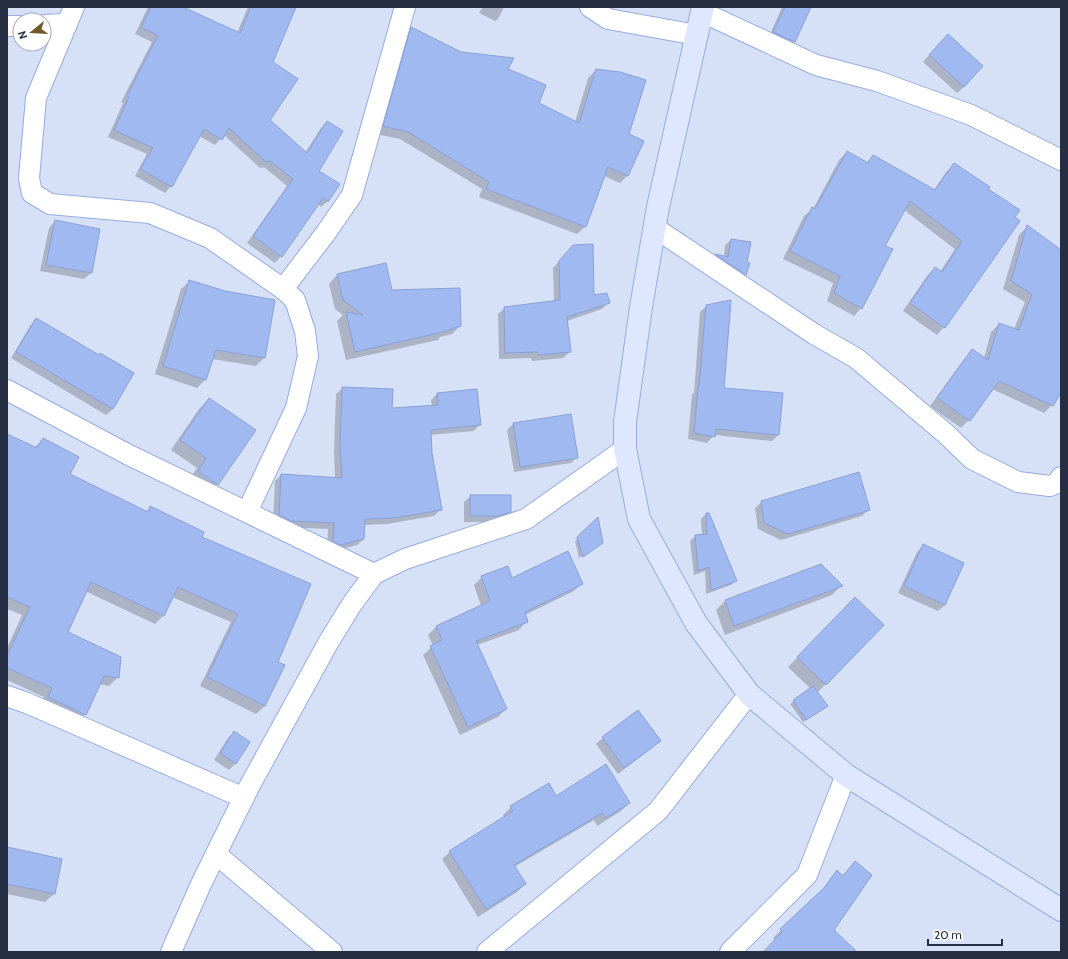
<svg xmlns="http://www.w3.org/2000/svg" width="1068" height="959" font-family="Cabin,sans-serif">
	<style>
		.shadow { fill: #0003 }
		.building { fill: #a0b9f1; stroke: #89a0d5 }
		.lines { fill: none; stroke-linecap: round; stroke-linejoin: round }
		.minor-casing { stroke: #96ace2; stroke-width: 22 }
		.secondary-casing { stroke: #96ace2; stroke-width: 24 }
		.minor { stroke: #fff; stroke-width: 20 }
		.secondary { stroke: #dee7fe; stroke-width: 22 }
	</style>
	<rect width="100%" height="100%" fill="#d6e0f7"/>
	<!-- shadow -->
	<g class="shadow">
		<path d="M148,7H188L186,10L237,33L248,7H295L272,62L269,120L305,153L321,128L327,122L318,171L328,201L321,207L317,204L281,256L275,263L247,243L287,186L264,167L260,168L224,135L215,145L199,136L171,186L165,193L135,176L147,154L108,137L123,103L121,102L152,42L135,34Z"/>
		<path d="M483,7H504L498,19L495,21L479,13Z"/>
		<path d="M782,7H810L794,42L788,48L768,39Z"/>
		<path d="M412,28L461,53L507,70L537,104L575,122L588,78L596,70L627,135L642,142L627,176L620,183L604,176L585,227L577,234L479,197L482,189L400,139L376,134L404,35Z"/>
		<path d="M941,42L964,87L957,93L923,62Z"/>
		<path d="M847,152L866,163L873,156L934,190L946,172L954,165L987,189L1019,221L944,327L937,335L903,311L927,276L935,268L940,272L955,249L904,210L884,247L861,308L854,316L827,301L833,283L783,259L804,216L813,209L839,160Z"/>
		<path d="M55,221L99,230L91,273L84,279L40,271L49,228Z"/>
		<path d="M1027,227L1061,266V391L1052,405L1044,413L992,389L969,420L961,428L930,406L965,358L973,351L984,358L991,332L999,324L1014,329L1025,302L1003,289L1019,235Z"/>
		<path d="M731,240L745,274L739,279L710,260L715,255L724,257L725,245Z"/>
		<path d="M567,253L594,296L608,303L602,309L567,321L570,352L563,358L532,361L531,358L499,359L498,314L505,308L554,301L553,268Z"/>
		<path d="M337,275L392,291L460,326L452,334L440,337L438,340L346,360L337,321L343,315L335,309L329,284Z"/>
		<path d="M190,281L225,292L274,301L264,358L256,366L212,359L205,380L197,388L155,374L181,289Z"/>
		<path d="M707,306L723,389L778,435L772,441L714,435L707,443L688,439L692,394L694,393L700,312Z"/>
		<path d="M36,319L98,356L133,373L113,409L106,415L11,358L30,326Z"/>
		<path d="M343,388L391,409L432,406L431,400L437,394L480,424L474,431L430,435L431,453L440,510L434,516L387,524L364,525V539L357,545L334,551L327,548L328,529L285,527L273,521L275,481L281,475L335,478L334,452L336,394Z"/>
		<path d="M209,399L217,484L208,494L189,480L197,468L171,450L199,409Z"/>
		<path d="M513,424L577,457L571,463L514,472L507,430Z"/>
		<path d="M7,435L34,448L43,439L69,474L146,512L151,507L200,538L276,662L265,706L256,714L200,686L231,622L172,597L163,616L155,624L85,591L66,633L118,677L109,686L99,684L85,714L77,723L40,706L44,697L7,680V648L22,615L7,609Z"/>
		<path d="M471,496L510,511L504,518L491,522H464V502Z"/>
		<path d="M762,502L868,510L862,516L781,540L758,529L755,508Z"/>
		<path d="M706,514L736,580L731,585L706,594L705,571L694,575L690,541L695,536L702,535L701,519Z"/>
		<path d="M597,519L600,544L579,558L575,541Z"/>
		<path d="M924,545L945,605L938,611L898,593L917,552Z"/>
		<path d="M482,577L582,583L574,591L525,615L527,621L519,630L477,645L506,709L498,717L460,735L423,655L433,646L428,635L436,627L481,606L474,585Z"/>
		<path d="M841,586L832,595L725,635L716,610L725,601Z"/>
		<path d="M855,599L882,625L817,693L824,709L803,722L790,704L811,689L788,667Z"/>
		<path d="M638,712L660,741L653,747L618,774L596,744L603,738Z"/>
		<path d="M234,732L249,742L235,764L229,770L214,760L228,738Z"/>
		<path d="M556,797L629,803L621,811L597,826L594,820L514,867L525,884L517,892L478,917L442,859L450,852L505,818L503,815L511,807Z"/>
		<path d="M7,848L54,894L45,902L7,894Z"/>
		<path d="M855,862L832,931L845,952H764L775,940L773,938L818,895L830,879L837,871L842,876Z"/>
	</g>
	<!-- building -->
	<g class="building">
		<path d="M151,7H183L240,33L251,7H296L273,62L298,79L270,120L307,153L327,121L343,131L319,171L340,184L328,202L323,198L282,257L253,236L293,179L270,161L266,162L229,128L222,140L204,129L172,187L140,169L153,148L114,130L129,97L127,96L158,35L141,28Z"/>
		<path d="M785,7H811L795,42L773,32Z"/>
		<path d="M411,27L461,52L514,58L508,69L546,85L539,103L579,123L596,69L620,72L646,80L629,134L644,141L628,176L608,167L586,227L486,189L489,182L408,132L383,126Z"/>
		<path d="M948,34L983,66L964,87L929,55Z"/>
		<path d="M847,151L868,163L873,155L935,190L954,163L990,187L988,189L1020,210L1015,217L1020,221L945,328L910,303L935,267L942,272L962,241L910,201L885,246L893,249L862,309L834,293L840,276L790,251L812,207L815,209Z"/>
		<path d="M55,220L100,229L92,273L46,265Z"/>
		<path d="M1027,225L1061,250V393L1053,406L999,381L970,421L937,398L972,349L988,360L999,323L1019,330L1032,294L1011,281Z"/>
		<path d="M731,239L751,242L747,262L750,263L746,275L715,254L728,257Z"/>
		<path d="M593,244L594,295L607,293L610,303L567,317L571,352L538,355L537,352L505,353L504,307L560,300L559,261L573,245Z"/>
		<path d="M386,263L392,290L460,288L461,326L448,330L447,331L355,352L346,312L363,315L343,300L337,274Z"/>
		<path d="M189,280L225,291L275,300L265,358L216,350L206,380L163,366Z"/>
		<path d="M731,300L724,388L783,393L779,435L716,429L715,437L694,433L698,387H699L706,305Z"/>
		<path d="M36,318L99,355L100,353L134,373L113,409L16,352Z"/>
		<path d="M342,387L393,389L392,408L438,405L437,393L477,389L481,425L431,430L432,453L442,510L394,518L365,519L364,539L340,545L333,541L334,523L291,521L279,515L281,474L342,478L340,445Z"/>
		<path d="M209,398L256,430L218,485L198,471L206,458L180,440Z"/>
		<path d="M571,414L578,458L520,467L513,423Z"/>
		<path d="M7,434L37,448L43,438L79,457L70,474L148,512L150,506L204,532L202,537L311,584L278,662L285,665L265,706L207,677L238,614L178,587L164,616L91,582L68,632L121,657L119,678L104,676L86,715L48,697L52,688L7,668V656L30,607L7,597Z"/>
		<path d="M859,472L870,510L788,534L764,523L761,501Z"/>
		<path d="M470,495H511V512L498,516H470Z"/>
		<path d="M706,513H709L737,581L711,590L709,567L698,571L695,535L707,534Z"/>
		<path d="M598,517L603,543L583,557L577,537Z"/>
		<path d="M923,544L964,563L945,605L904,586Z"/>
		<path d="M568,551L583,584L525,612L528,622L476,641L507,709L468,727L430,646L442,640L436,626L490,601L481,576L508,566L512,578Z"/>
		<path d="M821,564L843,586L734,626L725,600Z"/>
		<path d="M855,597L884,625L826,685L797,657Z"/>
		<path d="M813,686L828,706L806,720L793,700Z"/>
		<path d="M638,710L661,741L624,768L602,737Z"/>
		<path d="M234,731L250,742L236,764L220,753Z"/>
		<path d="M606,764L630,803L606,818L602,813L514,865L526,884L486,909L449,851L513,811L510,806L549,783L556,796Z"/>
		<path d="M7,847L62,859L55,894L7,884Z"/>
		<path d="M855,861L872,875L834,930L857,952H763L782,932L780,929L825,887L837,870L843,876Z"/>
	</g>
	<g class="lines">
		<!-- minor casing -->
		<g class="minor-casing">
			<g id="minor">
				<path d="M74,7L36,98L29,178L32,193L50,204L150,213L210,238L283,289L295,300L305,331L308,356L296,408L247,512"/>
				<path d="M590,7L608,19L697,35"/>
				<path d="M702,12L816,65L877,81L971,115L1061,160"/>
				<path d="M44,25L67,24"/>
				<path d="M7,26H20"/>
				<path d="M655,228L814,334L856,358L945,433L972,459L1018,482L1050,486L1057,483L1061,477"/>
				<path d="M283,289L325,234L352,195L405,7"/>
				<path d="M7,390L127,454L374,574"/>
				<path d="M7,696L27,703L244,798"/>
				<path d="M216,854L332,952"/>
				<path d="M171,952L202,882L249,787L328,643L352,604L374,574L405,559L526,519L625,449"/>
				<path d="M487,952L658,811L749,694"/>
				<path d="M730,952L807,875L846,775"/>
			</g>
		</g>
		<!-- secondary casing -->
		<g class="secondary-casing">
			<path id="secondary" d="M703,7L658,207L641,307L625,422V449L639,519L696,623L749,694L846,775L1061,910"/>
		</g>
		<!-- minor -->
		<use href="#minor" class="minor"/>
		<!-- secondary -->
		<use href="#secondary" class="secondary"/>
	</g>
	<!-- border -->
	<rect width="1068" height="959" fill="none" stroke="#252e43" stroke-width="16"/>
	<!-- north arrow -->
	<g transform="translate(32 32) rotate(252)"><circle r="19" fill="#ffffff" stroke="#a8abb4"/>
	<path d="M0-3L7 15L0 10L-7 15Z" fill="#705b2a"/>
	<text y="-6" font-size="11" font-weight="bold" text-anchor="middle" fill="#252e43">N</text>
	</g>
	<!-- scale -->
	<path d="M928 939v6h74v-6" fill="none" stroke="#252e43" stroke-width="2"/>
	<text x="934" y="939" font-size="12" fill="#252e43" stroke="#ffffff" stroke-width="3" paint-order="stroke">20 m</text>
</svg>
